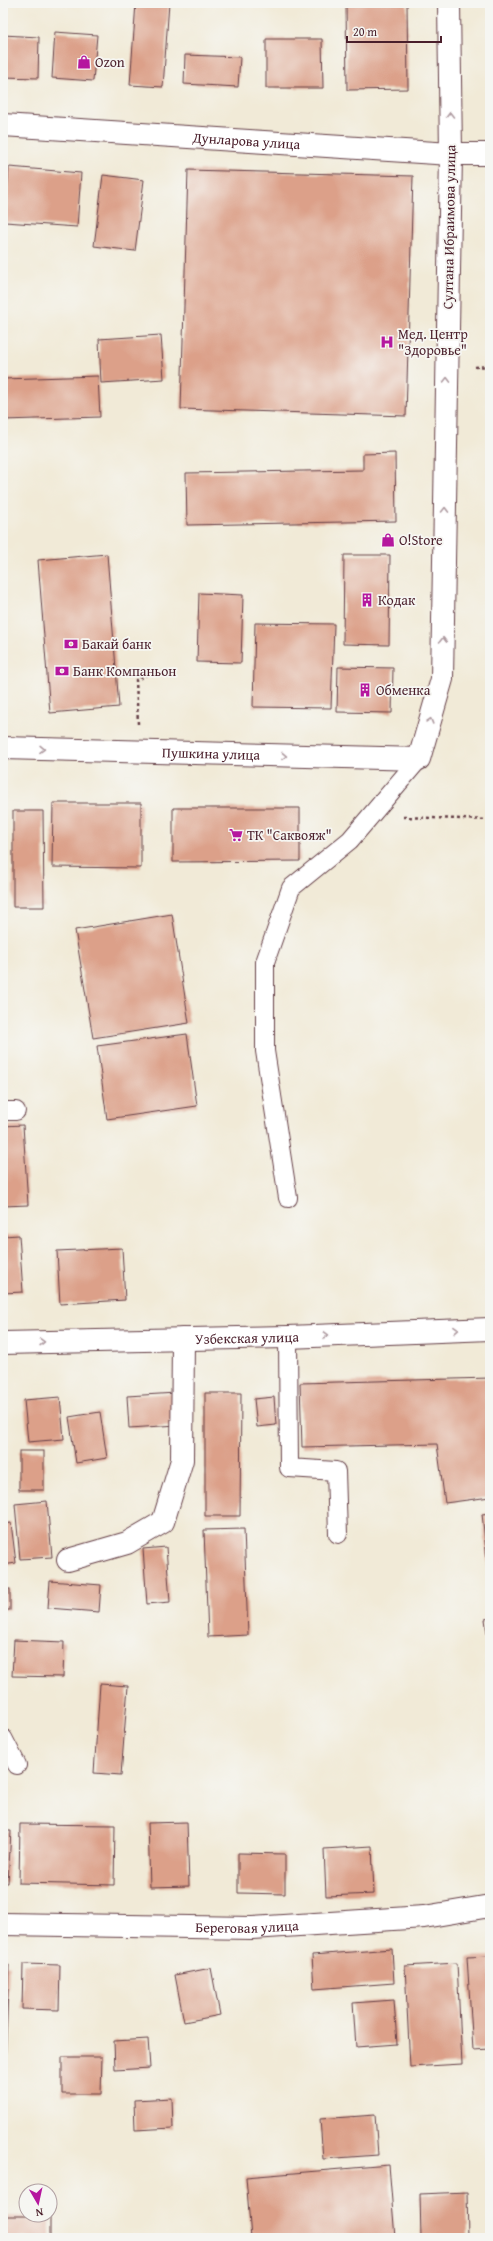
<svg xmlns="http://www.w3.org/2000/svg" width="493" height="2241" font-family="'Gentium Book Plus',serif">
	<style>
		.building { fill: #dca089 }
		.lines { fill: none; stroke-linecap: round; stroke-linejoin: round }
		.service-casing { stroke: #633d45; stroke-width: 20 }
		.minor-casing { stroke: #633d45; stroke-width: 24 }
		.tertiary-casing { stroke: #633d45; stroke-width: 24 }
		.secondary-casing { stroke: #633d45; stroke-width: 24 }
		.path { stroke: #633d45; stroke-width: 2.5; stroke-dasharray: 3 3; stroke-linecap: butt }
		.service { stroke: #fff; stroke-width: 18 }
		.minor { stroke: #fff; stroke-width: 22 }
		.tertiary { stroke: #fff; stroke-width: 22 }
		.secondary { stroke: #fff; stroke-width: 22 }
		.oneway { stroke: #ae9aa0 }
		.labels { text-anchor: middle; stroke-width: 3.5; stroke-linejoin: round; paint-order: stroke }
		.poi-label { font-size: 14px; fill: #4a1f2b; stroke: #f6f6f2; text-anchor: start }
		.street-label { font-size: 14px; fill: #4a1f2b; stroke: #f6f6f2 }
	</style>
	<rect width="100%" height="100%" fill="#f6f6f2"/>
	<filter id="ink" filterUnits="userSpaceOnUse"><feTurbulence type="fractalNoise" baseFrequency=".025" numOctaves="2"/><feDisplacementMap in="SourceGraphic" scale="8" xChannelSelector="R" yChannelSelector="G"/><feConvolveMatrix kernelMatrix="1 2 1 2 8 2 1 2 1" color-interpolation-filters="sRGB"/></filter>
	<filter id="wash" filterUnits="userSpaceOnUse"><feTurbulence type="fractalNoise" baseFrequency=".012" numOctaves="4" result="noise"/><feDisplacementMap in="SourceGraphic" scale="16" xChannelSelector="R" yChannelSelector="G"/><feGaussianBlur stdDeviation="0.9" result="paint"/><feColorMatrix in="noise" values="0 0 0 0 0 0 0 0 0 0 0 0 0 0 0 0 0 1.4 0 .05"/><feComposite in="paint" operator="in"/></filter>
	<g filter="url(#wash)">
		<rect width="100%" height="100%" fill="#f1ead7"/>
		<g id="blocks">
			<!-- building -->
			<g class="building">
				<path d="M136,3H169L163,87L130,85Z"/>
				<path d="M346,3H407L408,89L347,90Z"/>
				<path d="M55,32L97,35L93,81L52,78Z"/>
				<path d="M3,35L39,37L38,78L3,77Z"/>
				<path d="M266,39H322L323,88H266Z"/>
				<path d="M185,55L240,57L238,87L184,84Z"/>
				<path d="M9,167L81,173L77,227L5,222Z"/>
				<path d="M188,170L413,176L406,416L181,409Z"/>
				<path d="M103,175L144,180L135,251L94,246Z"/>
				<path d="M161,335L164,379L101,383L99,339Z"/>
				<path d="M98,376L100,417L3,420V379Z"/>
				<path d="M395,453L396,521L187,525L186,473L363,470V454Z"/>
				<path d="M107,554L119,707L50,713L38,560Z"/>
				<path d="M344,555H390L389,645L343,644Z"/>
				<path d="M199,593L243,595L241,663L197,662Z"/>
				<path d="M255,623L334,624L331,708L253,707Z"/>
				<path d="M338,667L393,668L392,713L337,712Z"/>
				<path d="M53,803H141V868L52,867Z"/>
				<path d="M173,808H300V861L173,862Z"/>
				<path d="M13,811H43L44,907H13Z"/>
				<path d="M172,914L189,1023L93,1038L75,930Z"/>
				<path d="M187,1034L197,1106L107,1119L97,1046Z"/>
				<path d="M23,1125L28,1205L3,1206V1126Z"/>
				<path d="M19,1235L23,1292L3,1293V1236Z"/>
				<path d="M122,1248L125,1300L60,1304L57,1251Z"/>
				<path d="M490,1378V1497L445,1503L437,1444L302,1447L300,1383Z"/>
				<path d="M176,1393L178,1425L129,1428L127,1396Z"/>
				<path d="M205,1393H241L240,1516H205Z"/>
				<path d="M60,1397L64,1439L28,1442L24,1400Z"/>
				<path d="M274,1397L276,1425L257,1427L254,1399Z"/>
				<path d="M100,1412L107,1458L76,1463L69,1417Z"/>
				<rect x="19" y="1451" width="25" height="39"/>
				<path d="M47,1501L52,1557L20,1559L15,1504Z"/>
				<path d="M490,1513V1577H489L482,1514Z"/>
				<path d="M11,1523L16,1563L3,1565V1524Z"/>
				<path d="M244,1529L248,1635L208,1637L204,1530Z"/>
				<path d="M166,1547L170,1602L147,1604L143,1549Z"/>
				<path d="M50,1581L101,1585L99,1612L48,1608Z"/>
				<rect x="3" y="1589" width="7" height="21"/>
				<path d="M490,1618V1648H489L485,1619Z"/>
				<path d="M14,1640L64,1642L63,1677L12,1676Z"/>
				<path d="M100,1684L128,1686L121,1775L94,1773Z"/>
				<path d="M187,1822L189,1886L150,1887L148,1823Z"/>
				<path d="M20,1824L115,1825L114,1885L19,1883Z"/>
				<path d="M3,1831H11L8,1883H3Z"/>
				<path d="M372,1846L374,1894L326,1896L324,1849Z"/>
				<path d="M238,1853L285,1854V1894L238,1893Z"/>
				<path d="M392,1949L394,1983L314,1989L312,1955Z"/>
				<path d="M490,1956V2049L473,2050L467,1957Z"/>
				<path d="M457,1963L462,2064L410,2067L405,1966Z"/>
				<path d="M23,1964L60,1965L59,2010L22,2009Z"/>
				<path d="M3,1965H9L4,2093H3Z"/>
				<path d="M211,1968L220,2015L184,2022L175,1975Z"/>
				<path d="M394,2000L397,2044L356,2047L353,2003Z"/>
				<path d="M148,2039L150,2068L115,2070L114,2041Z"/>
				<path d="M62,2057H102L101,2094H62Z"/>
				<path d="M172,2098L173,2128L135,2130L134,2100Z"/>
				<path d="M375,2115L378,2155L323,2159L320,2119Z"/>
				<path d="M389,2165L395,2238H251L246,2177Z"/>
				<path d="M467,2192L468,2238H421L420,2194Z"/>
				<rect x="3" y="2216" width="47" height="22"/>
			</g>
		</g>
	</g>
	<g filter="url(#ink)">
		<use href="#blocks" fill-opacity="0" stroke="#633d45" stroke-width="1"/>
		<g class="lines">
			<!-- service casing -->
			<g class="service-casing">
				<g id="service">
					<path d="M3,1111H16"/>
					<path d="M288,1198L265,1051V962L291,888L350,840L419,759"/>
					<path d="M288,1337L289,1468L336,1471L338,1534"/>
					<path d="M3,1738L17,1765"/>
				</g>
			</g>
			<!-- minor casing -->
			<g class="minor-casing">
				<g id="minor">
					<path d="M68,1560L127,1543L163,1522L182,1460L183,1339"/>
					<path id="s1" d="M3,1924L252,1928L424,1917L490,1906"/>
				</g>
			</g>
			<!-- tertiary casing -->
			<g class="tertiary-casing">
				<g id="tertiary">
					<path id="s2" d="M3,748L419,759L442,679L451,154H490"/>
					<path id="s3" d="M3,1343L288,1337L490,1329"/>
				</g>
			</g>
			<!-- secondary casing -->
			<g class="secondary-casing">
				<g id="secondary">
					<path id="s4" d="M3,125L451,154L449,3"/>
				</g>
			</g>
			<!-- path -->
			<g class="path">
				<path d="M475,367L490,366"/>
				<path d="M138,724L136,680L155,671"/>
				<path d="M403,817L490,820"/>
			</g>
			<!-- service -->
			<use href="#service" class="service"/>
			<!-- minor -->
			<use href="#minor" class="minor"/>
			<!-- tertiary -->
			<use href="#tertiary" class="tertiary"/>
			<!-- secondary -->
			<use href="#secondary" class="secondary"/>
		</g>
		<!-- one-way arrows -->
		<defs><path id="oneway-chevron" d="M-2-3.5L2.5 0L-2 3.5" fill="none" stroke-width="1.6" stroke-linecap="round" stroke-linejoin="round"/></defs>
		<g class="oneway">
			<use href="#oneway-chevron" transform="translate(450 115) rotate(-90)"/>
			<use href="#oneway-chevron" transform="translate(447 380) rotate(-89)"/>
			<use href="#oneway-chevron" transform="translate(445 510) rotate(-89)"/>
			<use href="#oneway-chevron" transform="translate(443 640) rotate(-89)"/>
			<use href="#oneway-chevron" transform="translate(430 721) rotate(-74)"/>
			<use href="#oneway-chevron" transform="translate(42 749) rotate(1)"/>
			<use href="#oneway-chevron" transform="translate(284 756) rotate(1)"/>
			<use href="#oneway-chevron" transform="translate(456 1330) rotate(-2)"/>
			<use href="#oneway-chevron" transform="translate(326 1335) rotate(-2)"/>
			<use href="#oneway-chevron" transform="translate(42 1342) rotate(-1)"/>
		</g>
	</g>
	<!-- icons -->
	<defs>
		<g id="shop-bare" transform="scale(1.08)"><path d="M-5-2.5h2.3a2.7 3.5 0 0 1 5.4 0H5L5.5 6h-11ZM-1.5-2.5h3a1.5 2.3 0 0 0-3 0Z" fill="#b5179e" stroke="#f6f6f2" stroke-width="2.5" paint-order="stroke"/></g>
		<g id="hospital-bare" transform="scale(1.08)"><path d="M-5-5h3v3.5h4V-5h3V5h-3V1.5h-4V5h-3Z" fill="#b5179e" stroke="#f6f6f2" stroke-width="2.5" paint-order="stroke"/></g>
		<g id="building-bare" transform="scale(1.08)"><path d="M-4-6H4V6H1V3H-1V6H-4ZM-2.5-4.3h1.7v1.8h-1.7ZM.8-4.3h1.7v1.8H.8ZM-2.5-1h1.7V.8h-1.7ZM.8-1h1.7V.8H.8Z" fill="#b5179e" stroke="#f6f6f2" stroke-width="2.5" paint-order="stroke"/></g>
		<g id="bank-bare" transform="scale(1.08)"><path d="M-6-4H6V4H-6ZM0-2.3a2.3 2.3 0 1 0 0 4.6a2.3 2.3 0 1 0 0-4.6Z" fill="#b5179e" stroke="#f6f6f2" stroke-width="2.5" paint-order="stroke"/></g>
		<g id="supermarket-bare" transform="scale(1.08)"><path d="M-6-5.5h2.5l.6 2H6L4.5 2H-2.5L-4.4-4H-6ZM-1.5 3.2a1.3 1.3 0 1 0 .1 0ZM3 3.2a1.3 1.3 0 1 0 .1 0Z" fill="#b5179e" stroke="#f6f6f2" stroke-width="2.5" paint-order="stroke"/></g>
	</defs>
	<g fill-rule="evenodd">
		<use href="#shop-bare" x="84" y="62"/>
		<use href="#hospital-bare" x="387" y="342"/>
		<use href="#shop-bare" x="388" y="540"/>
		<use href="#building-bare" x="367" y="600"/>
		<use href="#bank-bare" x="71" y="644"/>
		<use href="#bank-bare" x="62" y="671"/>
		<use href="#building-bare" x="365" y="690"/>
		<use href="#supermarket-bare" x="236" y="835"/>
	</g>
	<g class="labels">
		<!-- poi labels -->
		<g class="poi-label">
			<text x="95" y="67">Ozon</text>
			<text x="398" y="339">Мед. Центр<tspan x="398" dy="16">"Здоровье"</tspan></text>
			<text x="399" y="545">O!Store</text>
			<text x="378" y="605">Кодак</text>
			<text x="82" y="649">Бакай банк</text>
			<text x="73" y="676">Банк Компаньон</text>
			<text x="376" y="695">Обменка</text>
			<text x="247" y="840">ТК "Саквояж"</text>
		</g>
		<!-- street labels -->
		<g class="street-label">
			<text dy="5" stroke="none"><textPath href="#s4" startOffset="244">Дунларова улица</textPath></text>
			<text transform="translate(449 227) rotate(-89)" y="5">Султана Ибраимова улица</text>
			<text dy="5" stroke="none"><textPath href="#s2" startOffset="208">Пушкина улица</textPath></text>
			<text dy="5" stroke="none"><textPath href="#s3" startOffset="244">Узбекская улица</textPath></text>
			<text dy="5" stroke="none"><textPath href="#s1" startOffset="244">Береговая улица</textPath></text>
		</g>
	</g>
	<!-- margin -->
	<rect width="493" height="2241" fill="none" stroke="#f6f6f2" stroke-width="16"/>
	<!-- north arrow -->
	<g transform="translate(38 2203) rotate(171)"><circle r="19" fill="#f6f6f2" stroke="#b1a0a2"/>
	<path d="M0-3L7 15L0 10L-7 15Z" fill="#b5179e"/>
	<text y="-6" font-size="11" font-weight="bold" text-anchor="middle" fill="#4a1f2b">N</text>
	</g>
	<!-- scale -->
	<path d="M347 36v6h94v-6" fill="none" stroke="#4a1f2b" stroke-width="2"/>
	<text x="353" y="36" font-size="12" fill="#4a1f2b" stroke="#f6f6f2" stroke-width="3" paint-order="stroke">20 m</text>
</svg>
